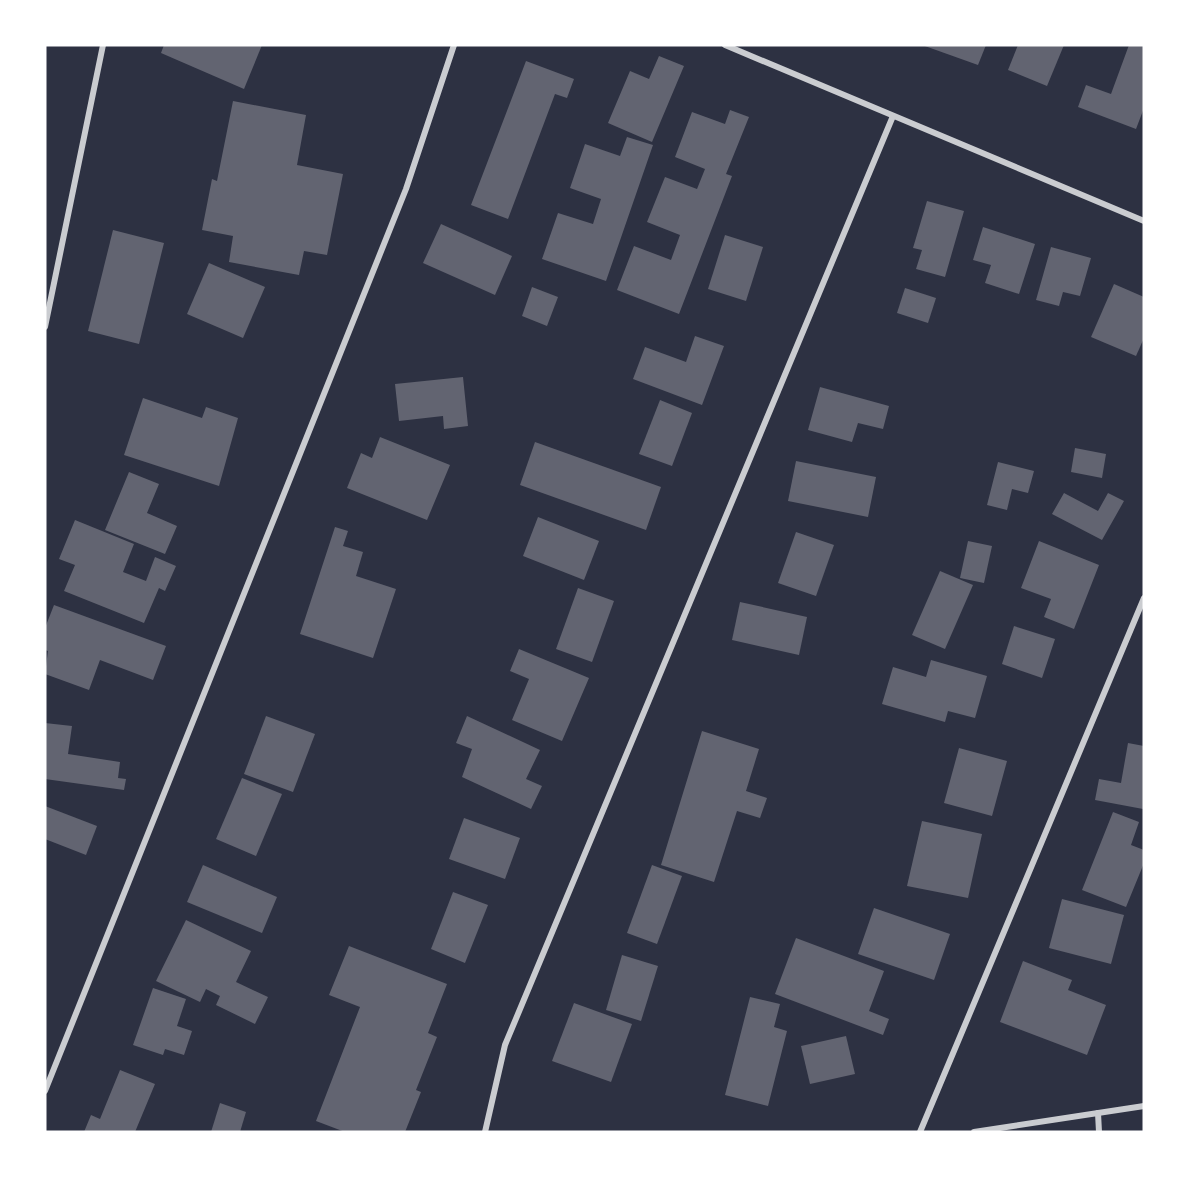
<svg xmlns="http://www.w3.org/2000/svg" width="1189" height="1177" font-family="Figtree,sans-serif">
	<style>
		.building { fill: #626471 }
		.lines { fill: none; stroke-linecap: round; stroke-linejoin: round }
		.minor { stroke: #caccd0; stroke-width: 6 }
	</style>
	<rect width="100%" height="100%" fill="#2d3142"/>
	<!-- building -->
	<g class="building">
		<path d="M164,45H262L244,89L161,53Z"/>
		<path d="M922,45H986L978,65Z"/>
		<path d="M1018,45H1064L1047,86L1008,70Z"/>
		<path d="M1129,45H1144V108L1136,129L1078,107L1086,85L1111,94Z"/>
		<path d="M659,56L684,66L652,142L608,123L630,71L649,79Z"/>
		<path d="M526,61L574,79L567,98L555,94L508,219L471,205Z"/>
		<path d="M233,101L306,115L297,165L343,174L327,255L304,251L299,275L229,262L233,236L202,230L212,179L217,181Z"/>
		<path d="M730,110L749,117L726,174L732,176L679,314L617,290L634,246L671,260L680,235L647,222L665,177L697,189L705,169L675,157L692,112L725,124Z"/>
		<path d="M627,137L653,145L606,281L542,259L558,213L593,224L601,199L570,188L585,144L620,156Z"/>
		<path d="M927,201L964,211L945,277L916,269L922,250L913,248Z"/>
		<path d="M441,224L512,256L495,295L423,263Z"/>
		<path d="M983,227L1035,244L1019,294L985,283L991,265L973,260Z"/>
		<path d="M113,230L164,243L139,344L88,331Z"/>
		<path d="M725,235L763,247L746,301L708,289Z"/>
		<path d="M1051,247L1091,258L1080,296L1063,292L1059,306L1036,300Z"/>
		<path d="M209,263L265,287L243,338L187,314Z"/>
		<path d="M1114,284L1144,297V338L1136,356L1091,337Z"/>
		<path d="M532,287L558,297L547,326L522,316Z"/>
		<path d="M905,288L936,298L928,323L897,313Z"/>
		<path d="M695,336L724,346L702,405L633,379L645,347L686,362Z"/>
		<path d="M463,377L468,426L444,429L443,416L399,421L395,384Z"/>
		<path d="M820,387L889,406L883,429L858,423L852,442L808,430Z"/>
		<path d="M143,398L202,418L206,407L238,418L219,486L124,455Z"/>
		<path d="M660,400L692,413L672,466L639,454Z"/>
		<path d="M380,437L450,465L427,520L347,488L361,453L372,458Z"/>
		<path d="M535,442L661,487L646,530L520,485Z"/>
		<path d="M1075,448L1106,454L1102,478L1071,472Z"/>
		<path d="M796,461L876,477L868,517L788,501Z"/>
		<path d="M998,462L1034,471L1028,493L1012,489L1007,510L987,505Z"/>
		<path d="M129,472L159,484L147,513L177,526L165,554L105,530Z"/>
		<path d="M1064,493L1098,511L1108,493L1124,501L1102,540L1052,514Z"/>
		<path d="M538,517L599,541L584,580L523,556Z"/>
		<path d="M75,520L134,544L123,572L146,581L155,557L176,566L165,591L159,588L144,623L64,591L75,565L59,559Z"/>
		<path d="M335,527L348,531L343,546L363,552L356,576L396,589L373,658L300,634Z"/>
		<path d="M796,532L834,545L816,596L778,583Z"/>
		<path d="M968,541L992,546L984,583L960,578Z"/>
		<path d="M1039,541L1099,565L1074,629L1044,617L1051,599L1021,588Z"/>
		<path d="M940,571L973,585L945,649L912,635Z"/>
		<path d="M578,588L614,601L592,662L556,649Z"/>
		<path d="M740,602L807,617L799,655L732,640Z"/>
		<path d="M54,605L166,646L153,680L100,660L89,690L45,674L48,651L45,650V628Z"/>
		<path d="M1014,626L1055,639L1042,678L1002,664Z"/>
		<path d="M519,649L589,678L562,741L512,720L529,679L510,671Z"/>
		<path d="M931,660L987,676L975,718L948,711L945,722L882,704L893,667L926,677Z"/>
		<path d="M266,716L315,734L293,792L244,774Z"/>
		<path d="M467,716L540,750L526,779L542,786L531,809L462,777L472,749L456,743Z"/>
		<path d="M45,723L72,726L68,754L120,762L118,778L126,779L124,790L45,779Z"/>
		<path d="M702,731L759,749L746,791L767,798L760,818L737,811L714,882L661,865Z"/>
		<path d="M1128,743L1144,746L1143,809L1095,800L1099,779L1121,783Z"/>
		<path d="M959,748L1007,761L992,816L944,803Z"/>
		<path d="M242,778L282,794L256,856L216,839Z"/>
		<path d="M45,806L97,826L86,855L45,839Z"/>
		<path d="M1113,812L1139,822L1131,845L1144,850V863L1126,907L1082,890Z"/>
		<path d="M464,818L520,838L505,879L449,859Z"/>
		<path d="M922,821L982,834L968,898L907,886Z"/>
		<path d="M203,865L277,897L262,933L187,902Z"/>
		<path d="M652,865L682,876L657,944L627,933Z"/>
		<path d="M453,892L488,905L465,963L431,949Z"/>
		<path d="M1062,899L1124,915L1111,964L1049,948Z"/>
		<path d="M874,908L950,934L934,980L858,954Z"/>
		<path d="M186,920L251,951L236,982L268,997L255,1024L216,1005L220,996L206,989L200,1002L156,981Z"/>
		<path d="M796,938L884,971L869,1011L889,1019L883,1035L775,994Z"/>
		<path d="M349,946L447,984L428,1033L437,1037L416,1090L421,1092L405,1132H345L316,1121L360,1007L329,995Z"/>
		<path d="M622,955L658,966L641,1021L606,1010Z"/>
		<path d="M1023,961L1072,980L1068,990L1106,1005L1087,1055L1000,1022Z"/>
		<path d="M153,988L186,999L177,1026L192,1031L184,1055L165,1049L163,1055L133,1045Z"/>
		<path d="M750,997L780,1004L774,1027L787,1031L768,1106L725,1095Z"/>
		<path d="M574,1003L632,1024L611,1082L552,1061Z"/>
		<path d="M846,1036L855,1074L810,1084L801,1046Z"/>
		<path d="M120,1070L155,1084L135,1132H84L91,1115L100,1119Z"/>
		<path d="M220,1103L246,1112L240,1132H211Z"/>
	</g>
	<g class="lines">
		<!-- minor -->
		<g class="minor">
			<path d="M725,45L1144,221"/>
			<path d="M45,327L103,45"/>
			<path d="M45,1091L406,189L454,45"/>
			<path d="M1098,1113L1099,1132"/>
			<path d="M485,1132L505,1045L893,116"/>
			<path d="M920,1132L1144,598"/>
			<path d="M974,1132L1144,1106"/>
		</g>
	</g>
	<!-- border -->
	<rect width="1189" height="1177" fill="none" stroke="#ffffff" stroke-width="93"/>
</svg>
